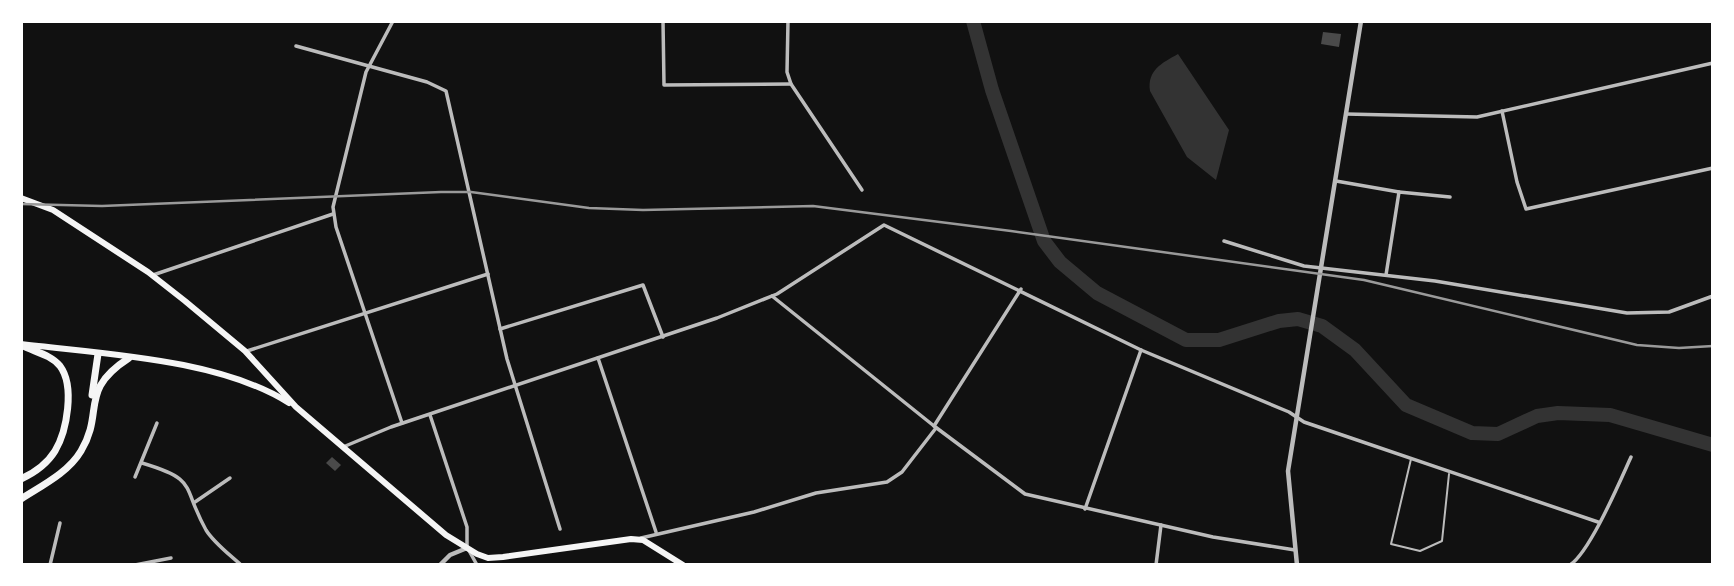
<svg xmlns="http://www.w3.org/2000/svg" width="1734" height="586" font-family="'Titillium Web',sans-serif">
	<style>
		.water { fill: #333 }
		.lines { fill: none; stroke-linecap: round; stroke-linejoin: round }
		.river { stroke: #333; stroke-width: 14 }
		.building { fill: #4a4a4a }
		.service { stroke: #bcbcbc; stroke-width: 2 }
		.minor { stroke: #bcbcbc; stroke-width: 3.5 }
		.tertiary { stroke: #bcbcbc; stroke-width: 4.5 }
		.primary { stroke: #f5f5f5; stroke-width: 6 }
		.motorway { stroke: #f5f5f5; stroke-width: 7 }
		.rail { stroke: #9a9a9a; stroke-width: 2.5 }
	</style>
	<rect width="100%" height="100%" fill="#111"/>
	<!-- water -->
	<path class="water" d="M1178,54L1229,130L1216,180L1187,157L1150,91C1147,70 1162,63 1178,54Z"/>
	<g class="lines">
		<!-- river -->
		<path class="river" d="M973,21L992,90L1044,241L1060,262L1097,293L1186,340H1219L1279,321L1298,319L1322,326L1355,350L1406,405L1472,433L1498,434L1537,416L1558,413L1610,415L1713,445"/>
	</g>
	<!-- building -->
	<g class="building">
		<path d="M1323,32L1341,34L1339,47L1321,44Z"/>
		<path d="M332,457L341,465L335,471L326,463Z"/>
	</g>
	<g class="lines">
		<!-- service -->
		<path class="service" d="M1411,459L1391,544L1420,551L1442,541L1449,474"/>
		<!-- minor -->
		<g class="minor">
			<path d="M393,21L366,72L333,207L336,227L402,423"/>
			<path d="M663,21L664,85L791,84"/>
			<path d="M788,21L787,72L791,84L862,190"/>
			<path d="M296,46L427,82L446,91L507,359L560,529"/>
			<path d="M1502,111L1517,182L1526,209L1713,168"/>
			<path d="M1346,114L1477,117L1713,63"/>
			<path d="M1336,181L1399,192"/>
			<path d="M1224,241L1304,266L1435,281L1627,313L1669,312L1713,296"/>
			<path d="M153,275L333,214"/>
			<path d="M1386,275L1399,192L1450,197"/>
			<path d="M772,296L934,426L1025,494L1213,537L1295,550"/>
			<path d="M500,329L643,285L663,337"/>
			<path d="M247,351L488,274"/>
			<path d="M598,358L656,532"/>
			<path d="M430,415L467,527V547L477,565"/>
			<path d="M934,426L1021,289"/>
			<path d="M343,447L391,427L717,318L777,294L884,225L1141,350L1289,412L1304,422L1598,522"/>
			<path d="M142,463C199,480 181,485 206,530C214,543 229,554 241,565"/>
			<path d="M135,477L157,423"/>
			<path d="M195,502L230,478"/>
			<path d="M1085,509L1141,350"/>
			<path d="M641,538L754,512L816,493L887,482L902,472L936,428"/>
			<path d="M50,565L60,523"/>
			<path d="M135,565L171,558"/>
			<path d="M1156,565L1161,525"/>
			<path d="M1570,565C1590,552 1620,481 1631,457"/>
		</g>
		<!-- tertiary -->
		<g class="tertiary">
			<path d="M440,565L450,555L467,548"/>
			<path d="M1297,565L1288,471L1361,21"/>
		</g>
		<!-- primary -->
		<g class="primary">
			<path d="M21,198L53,210L148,272L185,301L245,351L296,407L446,535L477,554L488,558L503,557L631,539L643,540L683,565"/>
			<path d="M21,344C103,354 220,359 289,403"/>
		</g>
		<!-- motorway -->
		<g class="motorway">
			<path d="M21,345C34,352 50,354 60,366C75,386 67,431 55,451C47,464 34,473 21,479"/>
			<path d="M92,395L98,354"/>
			<path d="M21,499C41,486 68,473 81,451C105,411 78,391 129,358"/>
		</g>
		<!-- rail -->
		<path class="rail" d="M21,204L102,206L441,192H471L589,208L643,210L813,206L1011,231L1364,280L1637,345L1679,348L1713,346"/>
	</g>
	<!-- border -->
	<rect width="1734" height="586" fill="none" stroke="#ffffff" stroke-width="46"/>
</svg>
